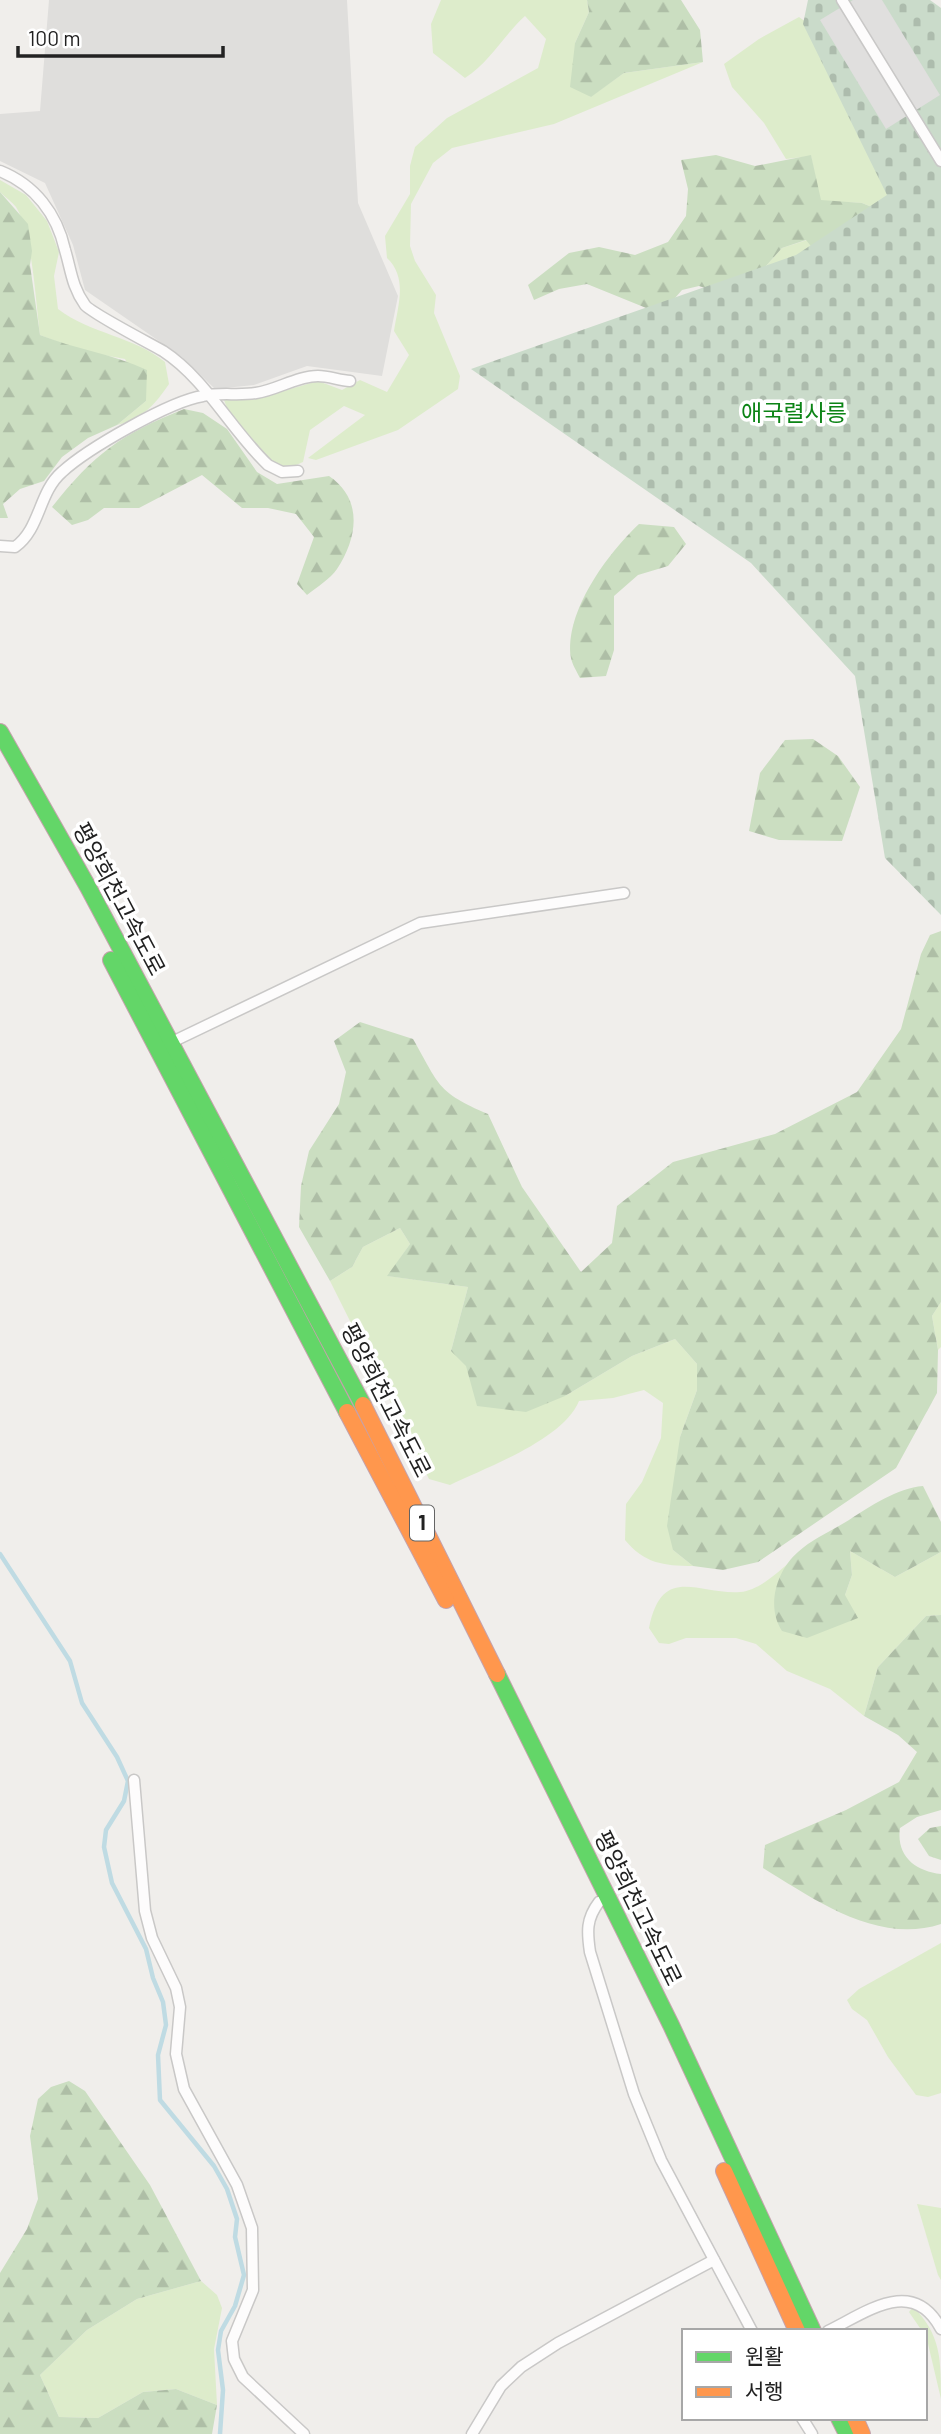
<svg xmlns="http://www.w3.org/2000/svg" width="941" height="2434" font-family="Barlow,'Noto Sans KR',sans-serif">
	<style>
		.residential { fill: #dfdedc }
		.grass { fill: #ddeccb }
		.forest { fill: url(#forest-firs) }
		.cemetery { fill: url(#cemetery-stones) }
		.parking { fill: #e0dfde }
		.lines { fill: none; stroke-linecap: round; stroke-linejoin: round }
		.stream { stroke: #bfdbe3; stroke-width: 4.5 }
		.street-casing { stroke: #c9c8c7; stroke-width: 13 }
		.fast-casing { stroke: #c5a2ac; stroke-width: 18 }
		.slow-casing { stroke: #c5a2ac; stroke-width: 18 }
		.street { stroke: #fdfcfc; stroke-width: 10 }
		.fast { stroke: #63d668; stroke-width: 16 }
		.slow { stroke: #ff974d; stroke-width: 16 }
		.labels { text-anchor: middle; stroke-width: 7; stroke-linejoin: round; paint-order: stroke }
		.shield { fill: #fff; stroke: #646464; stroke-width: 2 }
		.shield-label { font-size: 21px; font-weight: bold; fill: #222 }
		.park-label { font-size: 23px; fill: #0c8416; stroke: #fff }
		.street-label { font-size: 23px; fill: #222; stroke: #fff }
	</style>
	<defs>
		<pattern id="forest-firs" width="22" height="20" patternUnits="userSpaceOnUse" patternTransform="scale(1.75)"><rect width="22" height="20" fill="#cbdec1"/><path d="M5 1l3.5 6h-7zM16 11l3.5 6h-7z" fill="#aebea6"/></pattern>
		<pattern id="cemetery-stones" width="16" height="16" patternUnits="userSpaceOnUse" patternTransform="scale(1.75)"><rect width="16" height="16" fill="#cadbca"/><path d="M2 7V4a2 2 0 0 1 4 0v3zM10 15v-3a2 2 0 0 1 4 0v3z" fill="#adbcad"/></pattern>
	</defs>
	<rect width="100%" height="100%" fill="#f0eeeb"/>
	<!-- residential -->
	<path class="residential" d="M49,0H347L358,203L398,296L382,376L307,366L254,385L215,389L182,357L85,290L73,245L45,183L0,161V114L40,111Z"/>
	<!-- grass -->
	<g class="grass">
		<path d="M441,0H587L589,12L575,43L590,97L624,73L703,62L554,124L452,148L433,163L411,204L410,246L415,261L436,295L434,313L460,376L458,389L398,430L316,460L308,458L365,415L344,406L310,430L303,462C298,464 292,467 287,467C263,465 230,420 224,400L259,398L318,381L342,390L360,380L387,392L409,355L394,331C398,305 408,278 387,258L385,236L410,194V166L415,147L447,118L538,68L546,39L525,16C503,36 490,62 465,78L433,53L431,24Z"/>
		<path d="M799,17L813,27C849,86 897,148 916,216L849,277L830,314L814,295L791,281L768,303L749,285L782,248L807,240L830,270L852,265L880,241L879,210L862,203L820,201L811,156L786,159L764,123L732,87L724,64L759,39Z"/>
		<path d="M0,180L26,195L47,221L59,252L54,276L58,309C91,334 133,336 165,362L169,384C154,406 143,418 117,425L146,401L125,359L81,351L40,335C36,304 32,231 16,207C12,202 5,197 0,192Z"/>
		<path d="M400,1228L410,1244L388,1276L468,1287L451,1351L565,1396L632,1356L675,1339L697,1364V1390L680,1437L673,1550L693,1566C663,1566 644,1563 625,1540L626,1504L642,1482L661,1438L663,1403L644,1390L613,1398L579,1401C563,1440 487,1467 450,1485L429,1479L330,1281L352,1267L363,1247Z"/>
		<path d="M941,1302V1347L938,1350L932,1316Z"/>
		<path d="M850,1551L895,1577L941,1552V1615L926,1616L878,1667L864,1716L830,1689L787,1671L756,1644L736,1638H686L669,1644L659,1643L649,1628C662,1563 698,1595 740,1592C760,1590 778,1572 792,1560L785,1570L845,1595L852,1575Z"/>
		<path d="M941,1943V2093L928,2097L916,2095L888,2057L867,2020L852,2009L847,2000L859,1989Z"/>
		<path d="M917,2204L941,2208V2280L938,2275Z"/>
		<path d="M201,2281L217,2295L222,2308L214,2349L217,2405L176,2389L143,2392L98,2418L59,2417L40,2375L87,2330L137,2299Z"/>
		<path d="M913,2307C941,2334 941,2360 941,2399L925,2331H922L909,2312Z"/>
	</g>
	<!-- forest -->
	<g class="forest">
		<path d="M587,0H681L700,30L703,62L624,73L591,97L570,87L575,43L589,12Z"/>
		<path d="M716,155L755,166L811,155L821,200L862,203L879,210L830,270L806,240L782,248L749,285L723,294L699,286L682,290L661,314L587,284L559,289L534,300L528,285L569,253L599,247L635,255L668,242L686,216L688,189L681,160Z"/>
		<path d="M0,192L28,224L32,251L30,265L40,335C75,349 113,354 147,370L146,401L117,425L88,438L62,457L44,481L20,489L3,504L8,518H0Z"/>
		<path d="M184,409L203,413L227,429L257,472L277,484L329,476C363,499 358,537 337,569C330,579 317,587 307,595L297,584L314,537L296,514L268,508H242L202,475L139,508H104L88,520L72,525L52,507C94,454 121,434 184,409Z"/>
		<path d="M639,524L674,527L686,544L668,566L638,575L614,596V650L606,676L580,678C577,672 572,664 571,658C564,612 608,553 639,524Z"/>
		<path d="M813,739L838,756L860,787L842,841L779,840L749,831L760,773L785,740Z"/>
		<path d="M941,931V1302L932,1316L938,1350L937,1393L896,1468L758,1562L723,1570L693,1566L673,1550L667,1526L680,1437L697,1390V1364L675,1339L632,1356L565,1396L526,1412L477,1406L466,1366L451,1351L468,1287L387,1276L410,1244L400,1228L363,1247L352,1267L330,1281L299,1227L301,1186L309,1151L339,1104L346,1072L334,1041L360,1022L413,1039C439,1084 436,1092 488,1114L522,1187L581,1272L612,1243L617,1206L673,1162L775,1134L857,1092L901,1029L921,954L930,935Z"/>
		<path d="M923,1486L941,1522V1552L895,1577L850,1551L852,1575L845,1595L858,1618L807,1638L782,1631C766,1607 776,1571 798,1552C812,1539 833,1530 849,1520C871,1506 897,1488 923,1486Z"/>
		<path d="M941,1615V1810L917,1817L900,1828C896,1856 915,1871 941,1874V1924C877,1945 814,1899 763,1868L765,1845L846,1810L899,1782L917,1752L898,1735L864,1716L878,1667L926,1616Z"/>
		<path d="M941,1826V1860L929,1856L918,1839L930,1828Z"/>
		<path d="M69,2081L85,2091L150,2185L201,2281L137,2299L87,2330L40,2375L59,2417L98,2418L143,2392L176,2389L217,2405L212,2434H0V2273L27,2229L38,2199L30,2136L38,2099L51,2087Z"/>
	</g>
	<!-- cemetery -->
	<path class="cemetery" d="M808,0H930L941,8V915L885,858L855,676L751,563L471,369L796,255L887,195L803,24Z"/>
	<!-- parking -->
	<path class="parking" d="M853,0H882L940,95L886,129L820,20Z"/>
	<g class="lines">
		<!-- stream -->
		<path class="stream" d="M0,1554L70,1661L82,1703L117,1757L128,1781L124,1801L106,1830L104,1847L112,1883L146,1949L153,1978L163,2002L166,2025L158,2055L160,2100L214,2166L227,2189L237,2219L235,2237L244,2275L235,2306L221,2331L218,2350L223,2390L220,2434"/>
		<!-- street casing -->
		<g class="street-casing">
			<g id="street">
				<path d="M842,0L941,161"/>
				<path d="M0,171C35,185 57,214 65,250C71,270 72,287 85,305C91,313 149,343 163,351C206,379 231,430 268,465L282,472L298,471"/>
				<path d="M0,546L15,547C41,528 38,493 62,472C87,449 170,401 203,396C220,392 239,396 256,393C277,390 297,376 318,376C328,376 339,380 350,381"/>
				<path d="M170,1043L420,923L624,893"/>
				<path d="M134,1780L145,1911L152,1938L176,1988L180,2007L176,2054L184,2089L237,2185L252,2228L253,2290L232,2341L234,2359L243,2377L304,2434"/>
				<path d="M599,1902C586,1919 587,1932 590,1952L634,2094L661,2160L752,2331"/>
				<path d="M828,2331C867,2312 913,2276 941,2329"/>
				<path d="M802,2418L812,2434"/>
				<path d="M472,2434L501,2386L521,2367L558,2343L714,2260"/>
			</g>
		</g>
		<!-- fast casing -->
		<g class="fast-casing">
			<g id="fast">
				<path d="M0,732L88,887L363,1405"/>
				<path d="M111,960L347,1412"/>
				<path d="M497,1674L671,2025L813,2331"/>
				<path d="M839,2418L847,2434"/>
			</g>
		</g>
		<!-- slow casing -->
		<g class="slow-casing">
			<g id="slow">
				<path d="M363,1405L497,1674"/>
				<path d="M347,1412L446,1600"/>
				<path d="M724,2171L797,2331"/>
				<path d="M855,2418L862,2434"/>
			</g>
		</g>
		<!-- street -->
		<use href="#street" class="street"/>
		<!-- fast -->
		<use href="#fast" class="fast"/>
		<!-- slow -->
		<use href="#slow" class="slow"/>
	</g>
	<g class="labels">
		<!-- shield labels -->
		<rect class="shield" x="410" y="1505.5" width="24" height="35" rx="5"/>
		<g class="shield-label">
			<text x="422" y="1530">1</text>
		</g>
		<!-- park labels -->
		<g class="park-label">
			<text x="794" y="421">애국렬사릉</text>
		</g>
		<!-- street labels -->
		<g class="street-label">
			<text transform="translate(119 899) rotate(62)" y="8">평양희천고속도로</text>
			<text transform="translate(386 1400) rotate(63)" y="8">평양희천고속도로</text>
			<text transform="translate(638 1908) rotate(64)" y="8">평양희천고속도로</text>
		</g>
	</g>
	<!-- legend -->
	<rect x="682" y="2329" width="245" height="91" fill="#ffffff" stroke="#a7a7a7" stroke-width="2"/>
	<rect x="696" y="2352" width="35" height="10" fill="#63d668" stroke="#a7a7a7" stroke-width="2"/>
	<text x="745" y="2364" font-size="21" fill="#222222">원활</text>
	<rect x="696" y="2387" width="35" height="10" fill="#ff974d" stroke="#a7a7a7" stroke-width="2"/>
	<text x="745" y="2399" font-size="21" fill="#222222">서행</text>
	<!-- scale -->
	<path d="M18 46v10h205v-10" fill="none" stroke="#222222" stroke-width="3.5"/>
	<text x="28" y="46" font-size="21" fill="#222222" stroke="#ffffff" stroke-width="5" paint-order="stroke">100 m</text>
</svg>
